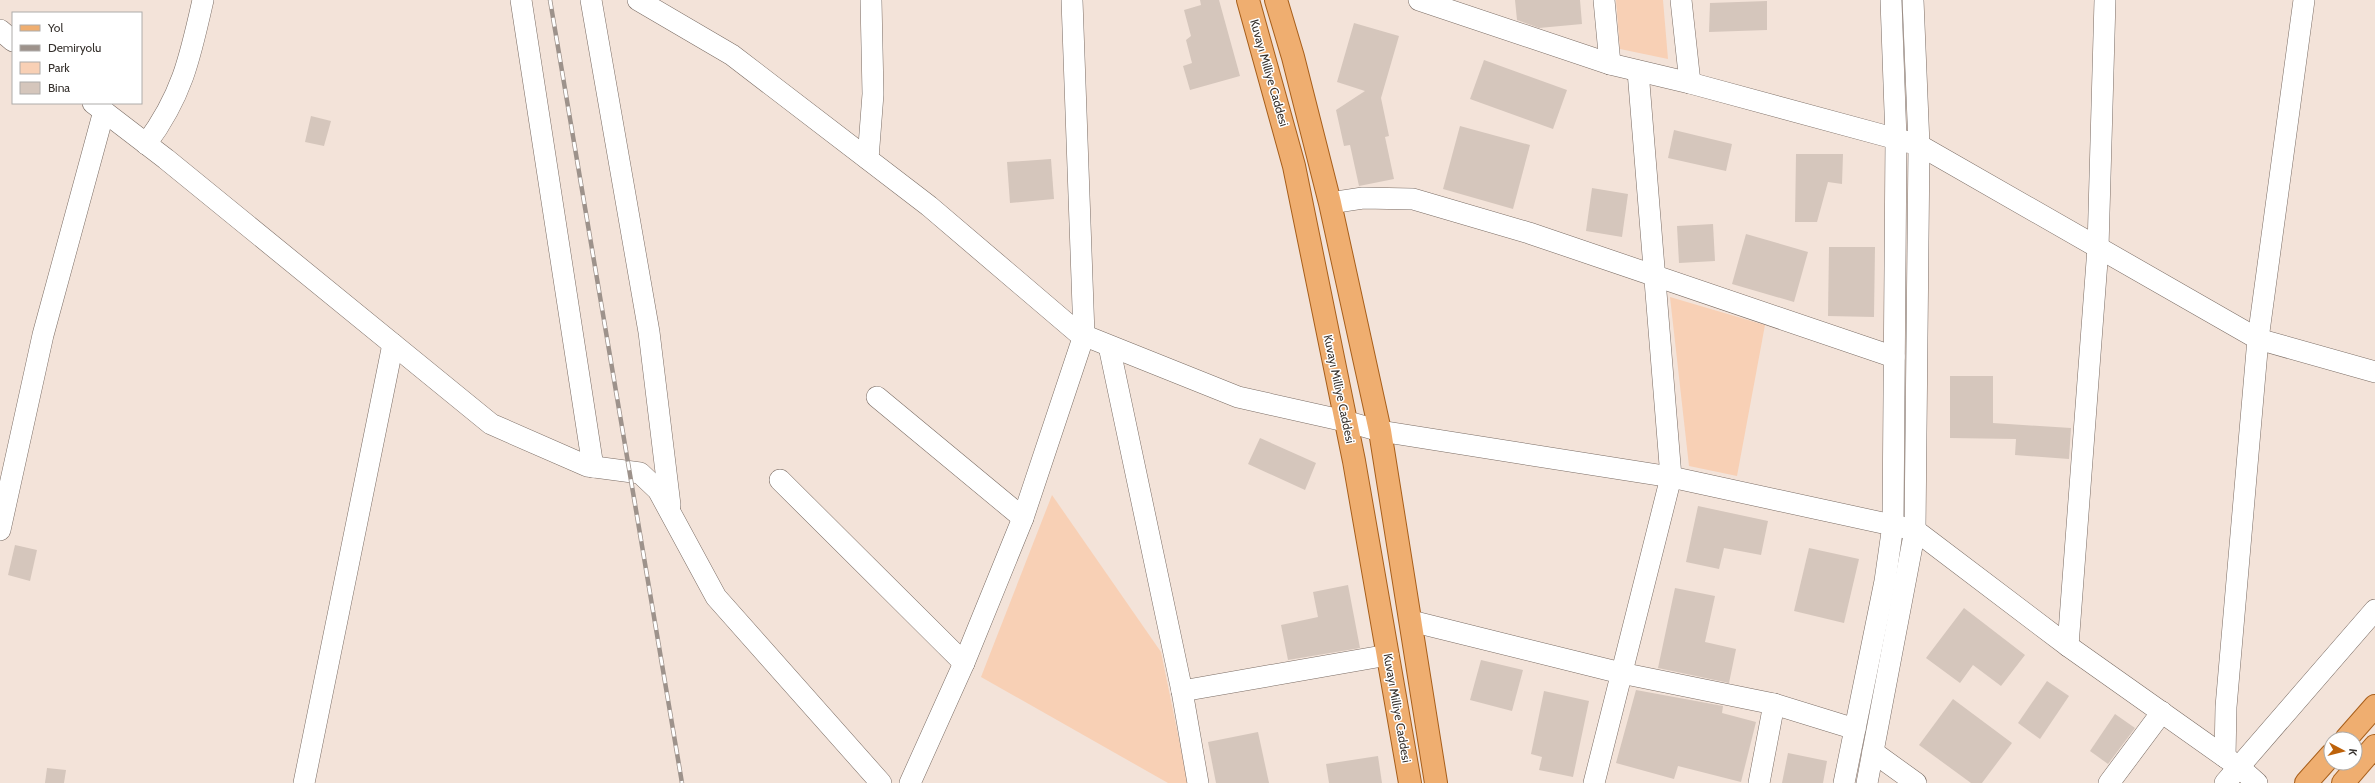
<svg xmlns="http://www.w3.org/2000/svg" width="2375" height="783" font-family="Cabin,sans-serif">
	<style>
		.green { fill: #f8d0b5 }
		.building { fill: #d5c6bc }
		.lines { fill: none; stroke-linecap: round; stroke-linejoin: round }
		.minor-casing { stroke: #7a6c64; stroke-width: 22 }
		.major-casing { stroke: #a75e1a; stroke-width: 24 }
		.minor { stroke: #fff; stroke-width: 21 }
		.major { stroke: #efae70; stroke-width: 22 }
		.rail-casing { stroke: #9d928b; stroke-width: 4.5 }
		.rail { stroke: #fff; stroke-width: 3; stroke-dasharray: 9; stroke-linecap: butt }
		.labels { text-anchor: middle; stroke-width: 3; stroke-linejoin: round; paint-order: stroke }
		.street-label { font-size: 12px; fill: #342f2b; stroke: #fff }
	</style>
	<rect width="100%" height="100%" fill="#f3e3d9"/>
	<!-- green -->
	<g class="green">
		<path d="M1616,0H1663L1668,59L1620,49Z"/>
		<path d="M1670,297L1765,325L1737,476L1689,466Z"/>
		<path d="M1052,495L1161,652L1188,783H1168L981,677Z"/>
	</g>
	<!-- building -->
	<g class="building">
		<path d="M1200,0H1219L1240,76L1190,90L1183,66L1192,63L1186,40L1191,36L1184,10L1201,5Z"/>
		<path d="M1515,0H1580L1582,24L1539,28L1517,20Z"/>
		<path d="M1767,1V30L1709,32L1710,3Z"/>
		<path d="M1354,23L1399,36L1381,98L1389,136L1385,137L1394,179L1359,186L1350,145L1344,146L1336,110L1365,91L1337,82Z"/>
		<path d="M1484,60L1567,90L1553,129L1470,99Z"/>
		<path d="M311,116L331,121L324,146L305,142Z"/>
		<path d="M1460,126L1530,145L1513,209L1443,189Z"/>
		<path d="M1674,130L1732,144L1726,171L1668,158Z"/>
		<path d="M1796,154H1843L1842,184L1828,182L1817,222H1795Z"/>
		<path d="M1051,159L1054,199L1010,203L1007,162Z"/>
		<path d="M1592,188L1628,194L1622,237L1586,231Z"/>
		<path d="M1713,224L1715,261L1679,263L1677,226Z"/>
		<path d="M1746,234L1808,252L1794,302L1732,284Z"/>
		<path d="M1829,247H1875L1874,317L1828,316Z"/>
		<path d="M1950,376H1993V423L2071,428L2069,459L2015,455L2016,439L1950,438Z"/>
		<path d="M1260,438L1316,463L1305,490L1248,464Z"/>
		<path d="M1698,506L1768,521L1761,555L1724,548L1719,569L1686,562Z"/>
		<path d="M15,545L37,550L30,581L8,575Z"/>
		<path d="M1809,548L1859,559L1844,623L1794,611Z"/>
		<path d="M1348,585L1360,648L1288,660L1281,625L1318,617L1313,592Z"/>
		<path d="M1675,588L1715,596L1705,642L1736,649L1729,683L1658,668Z"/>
		<path d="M1964,608L2025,655L2001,686L1973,665L1960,683L1926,658Z"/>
		<path d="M1481,660L1523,670L1512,711L1470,700Z"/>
		<path d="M2047,681L2069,696L2040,739L2018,723Z"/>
		<path d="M1636,690L1723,706L1722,713L1756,722L1741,782L1678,766L1674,779L1616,763Z"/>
		<path d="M1544,691L1589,701L1573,777L1539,770L1542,757L1531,754Z"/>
		<path d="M1953,699L2012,743L1982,783H1971L1919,745Z"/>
		<path d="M2115,714L2135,728L2108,764L2090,751Z"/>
		<path d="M1258,732L1269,783H1216L1208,742Z"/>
		<path d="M1788,753L1827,761L1823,783H1782Z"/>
		<path d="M1378,756L1382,783H1329L1326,764Z"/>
		<path d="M47,768L66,770L64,783H45Z"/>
	</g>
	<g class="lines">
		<!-- minor casing -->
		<g class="minor-casing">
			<g id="minor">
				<path d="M521,0L593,467"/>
				<path d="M591,0L649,332L670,505"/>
				<path d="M638,0L732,55L929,206L1078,333L1238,397L1345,421L1380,431L1671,477L1915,530L2068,646L2239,767L2257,783"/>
				<path d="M1419,0L1610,64L1690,83L1919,145L2258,339L2375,372"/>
				<path d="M1604,0L1610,64"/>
				<path d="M1681,0L1690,83"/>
				<path d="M0,30L13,41"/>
				<path d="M93,103L166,159L491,424L587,466L640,473L658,490L716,597L881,783"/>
				<path d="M146,144C182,96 190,58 203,0"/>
				<path d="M868,159L873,94L871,0"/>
				<path d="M1330,203L1363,198L1413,199L1529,233L1894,357"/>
				<path d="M1109,346L1182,691L1198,783"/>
				<path d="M877,397L1023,518"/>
				<path d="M780,480L964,663"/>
				<path d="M0,530L43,335L104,111"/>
				<path d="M1411,621L1621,673L1774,704L1855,729"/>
				<path d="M2068,646L2098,248L2105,0"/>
				<path d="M1182,691L1388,655"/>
				<path d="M1873,752L1916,783"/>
				<path d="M2225,757L2226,707L2258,339L2304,0"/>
				<path d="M304,783L393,344"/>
				<path d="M910,783L964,663L1023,518L1084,335L1072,0"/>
				<path d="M1594,783L1671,477L1638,71"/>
				<path d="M1759,783L1774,704"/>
				<path d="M1844,783L1885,581L1893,525L1896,139L1891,0"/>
				<path d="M1867,783L1915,530L1919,145L1913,0"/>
				<path d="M2109,783L2162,712"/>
				<path d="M2225,783L2375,610"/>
			</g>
		</g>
		<!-- major casing -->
		<g class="major-casing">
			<g id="major">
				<path d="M1248,0L1294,166L1354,461L1410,783"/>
				<path d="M1276,0L1293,57L1330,203L1380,431L1436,783"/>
				<path d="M2346,739L2375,706"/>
				<path d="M2306,783L2331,755"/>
				<path d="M2343,783L2375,746"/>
			</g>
		</g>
		<!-- minor -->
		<use href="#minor" class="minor"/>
		<!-- major -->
		<use href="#major" class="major"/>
		<!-- rail casing -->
		<g class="rail-casing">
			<path id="rail" d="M550,0L682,783"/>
		</g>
		<!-- rail -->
		<use href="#rail" class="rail"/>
	</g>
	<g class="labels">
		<!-- street labels -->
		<g class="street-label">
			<text transform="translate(1269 73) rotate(74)" y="4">Kuvayı Milliye Caddesi</text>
			<text transform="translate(1339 389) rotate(78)" y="4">Kuvayı Milliye Caddesi</text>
			<text transform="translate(1397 708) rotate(80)" y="4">Kuvayı Milliye Caddesi</text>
		</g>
	</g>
	<!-- legend -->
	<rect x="12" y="12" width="130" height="92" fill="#ffffff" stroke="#aeacaa"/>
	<rect x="20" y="25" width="20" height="6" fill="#efae70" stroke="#aeacaa"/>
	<text x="48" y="32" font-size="12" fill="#342f2b">Yol</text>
	<rect x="20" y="45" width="20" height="6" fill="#9d928b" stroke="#aeacaa"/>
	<text x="48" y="52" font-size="12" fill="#342f2b">Demiryolu</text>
	<rect x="20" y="62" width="20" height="12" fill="#f8d0b5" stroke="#aeacaa"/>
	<text x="48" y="72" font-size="12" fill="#342f2b">Park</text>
	<rect x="20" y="82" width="20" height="12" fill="#d5c6bc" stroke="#aeacaa"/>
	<text x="48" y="92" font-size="12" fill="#342f2b">Bina</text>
	<!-- north arrow -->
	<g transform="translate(2343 751) rotate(97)"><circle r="19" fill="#ffffff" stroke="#aeacaa"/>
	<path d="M0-3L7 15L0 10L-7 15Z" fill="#bd620a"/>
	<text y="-6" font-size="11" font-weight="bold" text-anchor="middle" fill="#342f2b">K</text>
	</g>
</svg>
